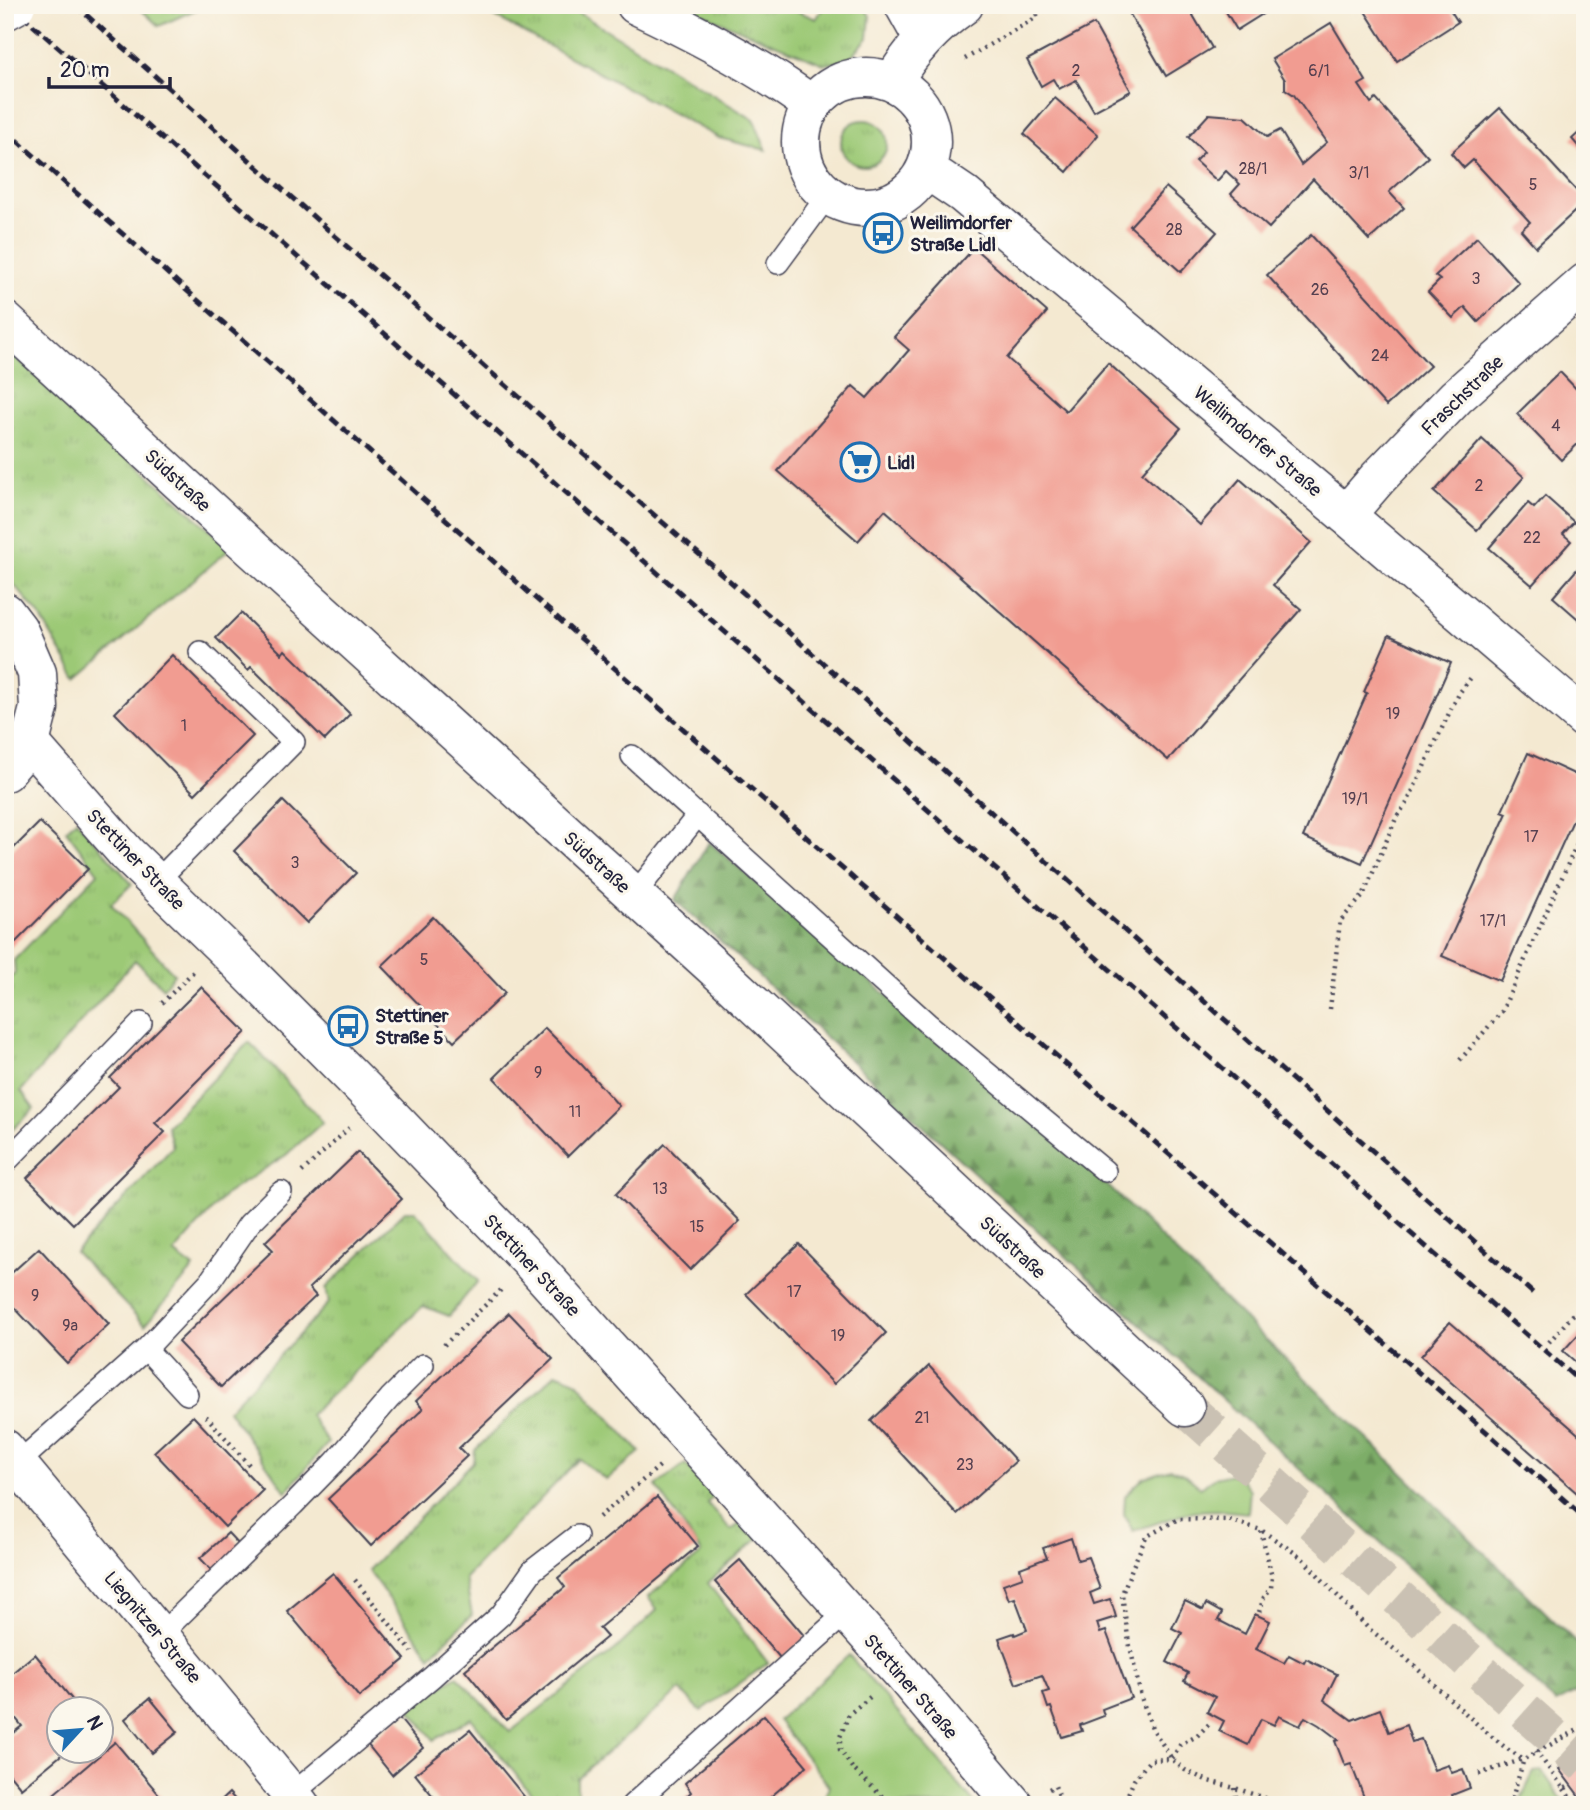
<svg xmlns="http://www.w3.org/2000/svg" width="1590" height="1810" font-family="Pangolin,sans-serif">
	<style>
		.grass { fill: url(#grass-tufts); stroke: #5f7658; stroke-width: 2 }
		.forest { fill: url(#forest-firs); stroke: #506851; stroke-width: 2 }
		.green { fill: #9cc976; stroke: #5f7658; stroke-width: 2 }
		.building { fill: #f19c91 }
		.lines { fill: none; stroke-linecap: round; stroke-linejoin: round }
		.secondary-tunnel { stroke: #cac1b3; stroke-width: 38; stroke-dasharray: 38 19; stroke-linecap: butt }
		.service-casing { stroke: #424052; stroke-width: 24 }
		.minor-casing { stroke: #424052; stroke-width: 41 }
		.secondary-casing { stroke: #424052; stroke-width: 41 }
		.path { stroke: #424052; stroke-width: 4.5; stroke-dasharray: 2 5; stroke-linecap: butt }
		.service { stroke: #fff; stroke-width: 21 }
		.minor { stroke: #fff; stroke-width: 38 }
		.secondary { stroke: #fff; stroke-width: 38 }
		.rail { stroke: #22223b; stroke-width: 5; stroke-dasharray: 10 5; stroke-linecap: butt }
		.minor-bridge-casing { stroke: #424052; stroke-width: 41; stroke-linecap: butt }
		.minor-bridge { stroke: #fff; stroke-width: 38 }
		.labels { text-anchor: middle; stroke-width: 6; stroke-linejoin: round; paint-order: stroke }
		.number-label { font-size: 16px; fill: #564050 }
		.poi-label { font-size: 19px; font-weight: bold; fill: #22223b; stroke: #fbf7ec; text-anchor: start }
		.street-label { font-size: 19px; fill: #22223b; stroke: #fbf7ec }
	</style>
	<defs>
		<pattern id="grass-tufts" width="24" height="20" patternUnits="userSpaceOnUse" patternTransform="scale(1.75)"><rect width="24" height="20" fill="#9cc976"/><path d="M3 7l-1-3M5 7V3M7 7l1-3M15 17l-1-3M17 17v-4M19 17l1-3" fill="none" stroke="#86ac67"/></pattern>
		<pattern id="forest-firs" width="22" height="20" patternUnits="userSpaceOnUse" patternTransform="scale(1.75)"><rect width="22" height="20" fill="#7dad67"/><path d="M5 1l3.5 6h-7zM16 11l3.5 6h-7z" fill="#668c56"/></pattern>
	</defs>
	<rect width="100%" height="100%" fill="#fbf7ec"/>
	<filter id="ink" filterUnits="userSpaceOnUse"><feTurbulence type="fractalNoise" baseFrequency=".0143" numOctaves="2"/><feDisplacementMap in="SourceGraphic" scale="14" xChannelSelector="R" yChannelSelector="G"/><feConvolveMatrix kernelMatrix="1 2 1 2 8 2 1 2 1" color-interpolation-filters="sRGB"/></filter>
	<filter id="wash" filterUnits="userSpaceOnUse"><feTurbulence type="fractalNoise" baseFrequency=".00686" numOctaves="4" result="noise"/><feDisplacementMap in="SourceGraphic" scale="28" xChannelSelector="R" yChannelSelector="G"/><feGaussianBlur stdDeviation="1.57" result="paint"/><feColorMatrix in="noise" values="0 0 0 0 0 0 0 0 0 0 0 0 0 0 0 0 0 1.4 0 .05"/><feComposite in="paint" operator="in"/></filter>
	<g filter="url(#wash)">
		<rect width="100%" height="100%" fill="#f4e9d1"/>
		<!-- grass -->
		<g class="grass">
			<path d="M136,5H206L159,26Z"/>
			<path d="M468,5H564L584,16L754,120L766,150L719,138L475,6Z"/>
			<path d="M680,5H783L816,19L825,5H863L870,16L868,38L846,62L824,64Z"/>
			<circle cx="864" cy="143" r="23"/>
			<path d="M5,348L231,548L77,679L40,616L5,574Z"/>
			<path d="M76,820L132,884L111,904L174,974L163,988L135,960L21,1091L34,1109L5,1137V983L15,973L14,960L98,873L66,830Z"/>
			<path d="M249,1042L259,1052L323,1122L286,1155L226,1194L174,1253L194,1268L145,1325L75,1252L173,1147L167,1126Z"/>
			<path d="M405,1211H415L478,1281L449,1316L423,1306L310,1415L328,1443L286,1492L228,1410L329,1303L326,1288Z"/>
			<path d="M556,1373L576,1381L640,1452L606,1480L579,1459L465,1578L472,1615L430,1656L368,1570L473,1462L475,1450Z"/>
			<path d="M685,1464L717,1493L707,1503L731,1530L740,1524L760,1537L708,1583L768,1663L701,1711L680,1690L577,1778V1805H540L471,1718L434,1740L409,1708L457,1676L510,1732L616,1649L657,1610L648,1597L702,1553L656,1486Z"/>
			<path d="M1542,1771L1566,1805H1518L1534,1772Z"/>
		</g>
		<!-- forest -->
		<path class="forest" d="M709,842L1105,1183L1585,1651V1688L1556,1703L675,900Z"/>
		<!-- green -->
		<g class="green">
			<path d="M1170,1469L1184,1474L1201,1488L1214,1478L1232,1474L1241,1478L1250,1490L1248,1513L1217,1510L1193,1511L1133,1531L1124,1514L1125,1496L1143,1478Z"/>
			<path d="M849,1655L976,1805H826L823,1801L829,1786L778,1720Z"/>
		</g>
		<g id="blocks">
			<!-- building -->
			<g class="building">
				<path d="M1127,5H1187L1212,48L1166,76L1125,6Z"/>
				<path d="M1222,5H1277L1237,30Z"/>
				<path d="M1361,5H1447L1458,22L1397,61Z"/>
				<path d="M1331,23L1366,81L1359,85L1371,103L1376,99L1428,157L1389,192L1404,208L1369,240L1313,179L1269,228L1231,194L1240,184L1226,171L1217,181L1195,161L1204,152L1188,137L1209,114L1245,117L1267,137L1280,130L1301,165L1327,142L1294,95L1285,89V80L1272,59Z"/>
				<path d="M1094,24L1131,91L1094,111L1076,80L1059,89L1053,79L1041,86L1027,60Z"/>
				<path d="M1055,98L1098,135L1067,172L1024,134Z"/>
				<path d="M1500,108L1585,200V202L1536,247L1521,230L1530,222L1473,160L1464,168L1451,153Z"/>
				<path d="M1585,127V154L1572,139Z"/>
				<path d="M1166,187L1217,232L1181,272L1130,226Z"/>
				<path d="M1311,235L1430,366L1386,406L1267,275Z"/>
				<path d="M1477,237L1519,283L1478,322L1465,307L1453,318L1428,292L1440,280L1435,276Z"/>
				<path d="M974,248L1047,312L1007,358L1066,411L1108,363L1181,428L1142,473L1200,525L1240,479L1311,542L1273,585L1301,609L1168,760L885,510L858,541L778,471L853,386L867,398L909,350L894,337Z"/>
				<path d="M1560,372L1585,398V437L1561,460L1517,414Z"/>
				<path d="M1482,439L1524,477L1477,530L1434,492Z"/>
				<path d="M1545,496L1574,522L1563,534L1571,541L1532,585L1489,548L1528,503L1534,508Z"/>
				<path d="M1585,560V625L1553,597Z"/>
				<path d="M241,613L282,654L285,650L350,714L325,740L251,667L248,670L216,638Z"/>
				<path d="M1389,635L1451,663L1362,863L1303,837L1367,693L1364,692Z"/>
				<path d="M172,655L253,736L195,794L115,713Z"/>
				<path d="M1528,753L1585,779V794L1500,981L1442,956L1507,813L1502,811Z"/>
				<path d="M283,801L356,873L307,923L234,851Z"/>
				<path d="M40,822L88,869L5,953V857Z"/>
				<path d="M433,917L505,993L454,1041L382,966Z"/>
				<path d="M201,987L246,1032L155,1123L165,1132L73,1224L27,1178L119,1087L110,1078Z"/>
				<path d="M545,1028L582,1065L619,1106L568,1156L494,1078Z"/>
				<path d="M665,1144L740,1221L690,1270L616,1194Z"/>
				<path d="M358,1152L402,1199L309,1288L316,1296L221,1387L178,1342L273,1250L265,1242Z"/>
				<path d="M799,1244L886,1333L834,1384L746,1294Z"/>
				<path d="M39,1248L109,1324L67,1363L11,1304L5,1309V1279Z"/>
				<path d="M509,1313L553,1359L459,1448L467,1456L371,1546L328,1499L423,1409L416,1401Z"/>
				<path d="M1450,1322L1585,1440V1500L1421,1356Z"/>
				<path d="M1585,1327V1370L1563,1351Z"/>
				<path d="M929,1366L1016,1461L957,1514L871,1421Z"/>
				<path d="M193,1416L263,1490L225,1527L154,1452Z"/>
				<path d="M657,1497L698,1546L599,1628L607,1637L506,1720L465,1670L565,1587L558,1578Z"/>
				<path d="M228,1533L242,1548L215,1574L200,1558Z"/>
				<path d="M1071,1538L1078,1560L1088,1557L1100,1589L1090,1593L1094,1604L1110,1599L1113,1607L1116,1617L1097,1623L1100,1633L1106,1631L1131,1698L1102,1709L1104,1716L1080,1725L1082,1731L1062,1737L1051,1707L1048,1708L1043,1693L1049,1691L1042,1675L1016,1684L999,1638L1014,1633L1015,1635L1027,1630L1015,1598L1009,1600L1003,1584L1023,1577L1020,1568L1047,1558L1043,1548Z"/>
				<path d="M740,1560L806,1638L781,1659L715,1582Z"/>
				<path d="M333,1573L405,1659L359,1697L287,1611Z"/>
				<path d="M1185,1601L1203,1610L1206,1604L1222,1613L1218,1620L1245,1634L1255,1614L1270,1621L1256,1649L1284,1663L1289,1655L1304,1663L1306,1659L1337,1674L1324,1700L1352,1720L1380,1709L1389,1732L1406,1725L1412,1742L1421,1739L1434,1770L1448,1765L1452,1773L1463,1769L1470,1788L1452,1795L1454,1800L1447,1803V1805H1367L1351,1764L1345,1766L1335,1741L1339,1740L1319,1725L1305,1717L1300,1726L1279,1716L1274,1725L1261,1719L1248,1745L1219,1731L1224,1721L1207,1712L1215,1697L1184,1681L1188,1673L1167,1662L1182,1633L1172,1628Z"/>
				<path d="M35,1654L79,1708H60V1751H66L21,1788L5,1769V1739L22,1726L5,1705V1679Z"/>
				<path d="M150,1698L178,1732L152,1753L125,1719Z"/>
				<path d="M764,1715L807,1766L761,1805H677L691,1792L685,1783Z"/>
				<path d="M399,1718L423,1748L392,1775L368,1745Z"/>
				<path d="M470,1730L531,1805H440L415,1774Z"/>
				<path d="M115,1742L168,1805H55L49,1798Z"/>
				<path d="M1581,1754L1585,1759V1804L1559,1769Z"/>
				<path d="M229,1793L240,1805H216Z"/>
			</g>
		</g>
	</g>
	<g filter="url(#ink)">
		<use href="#blocks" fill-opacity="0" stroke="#424052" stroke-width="2"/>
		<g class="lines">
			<!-- secondary-tunnel -->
			<path class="secondary-tunnel" d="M1185,1407L1585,1765"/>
			<!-- service casing -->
			<g class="service-casing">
				<g id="service">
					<path d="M778,263L828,195"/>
					<path d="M632,756L927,1023L1105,1171"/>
					<path d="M156,882L294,742L200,652"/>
					<path d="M634,895L698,815"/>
					<path d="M5,1163L141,1023"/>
					<path d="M146,1349L187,1394"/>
					<path d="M17,1464L146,1349L210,1281L249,1224L281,1192"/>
					<path d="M160,1635L293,1505L335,1462L390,1398L423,1365"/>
					<path d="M291,1795L432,1677L501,1615L533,1570L577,1536"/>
					<path d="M632,1805L847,1612"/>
				</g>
			</g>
			<!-- minor casing -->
			<g class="minor-casing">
				<g id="minor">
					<path d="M636,5C696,33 759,66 812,105"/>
					<path d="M904,5L923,39"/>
					<circle cx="866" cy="142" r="65"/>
					<path d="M893,82C911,50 934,26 964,5"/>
					<path d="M926,169L963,194L1346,515L1585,719"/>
					<path d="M1346,515L1377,479L1456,397L1585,283"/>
					<path d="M5,612L18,629L37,673L39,708L30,743L5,772"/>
					<path d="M30,743L128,855L220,944L377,1102L530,1261L900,1671L1014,1805"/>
					<path d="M5,1449L300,1805"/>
				</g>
			</g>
			<!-- secondary casing -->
			<g class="secondary-casing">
				<path id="secondary" d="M5,321L247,544L720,973L1185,1407"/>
			</g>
			<!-- path -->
			<g class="path">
				<path d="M965,59L1037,17V5"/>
				<path d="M162,1003L193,972"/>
				<path d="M1330,1009L1340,921L1363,896L1397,816L1407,803L1451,709L1460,692L1473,675"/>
				<path d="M1460,1060L1502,1011L1585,826"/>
				<path d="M302,1172L349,1128"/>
				<path d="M1549,1342L1585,1301"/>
				<path d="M444,1345L503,1288"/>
				<path d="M206,1416L251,1467"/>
				<path d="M599,1517L662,1464"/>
				<path d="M355,1580L412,1652"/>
				<path d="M1259,1612L1264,1597L1271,1588L1272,1577L1261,1531"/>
				<path d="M870,1697L849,1714L840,1737V1750L853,1769L886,1800L889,1805"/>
				<path d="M1536,1751L1564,1789L1571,1785"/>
				<path d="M1479,1774L1524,1759L1585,1726"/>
				<path d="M1235,1788L1237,1805"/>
				<path d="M1049,1789L1055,1786L1060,1798L1069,1805"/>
				<path d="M1564,1789L1575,1805"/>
				<path d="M1121,1805L1125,1801L1134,1780L1150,1760L1172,1759L1180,1745L1197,1736L1211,1722"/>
				<path d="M1277,1805L1273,1801L1235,1788L1208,1781L1185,1770L1172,1759L1152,1728L1141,1697L1128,1637L1122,1594L1133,1566L1146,1537L1178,1519L1229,1520L1261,1530L1301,1557L1367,1627L1410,1662L1478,1725L1507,1749L1524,1759"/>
				<path d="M1510,1805L1524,1759"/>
			</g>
			<!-- service -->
			<use href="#service" class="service"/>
			<!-- minor -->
			<use href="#minor" class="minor"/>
			<!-- secondary -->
			<use href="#secondary" class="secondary"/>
			<!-- rail -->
			<g class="rail">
				<path d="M10,5L1585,1386"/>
				<path d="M75,5L343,243L787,631L1535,1295"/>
				<path d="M5,130L765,801L1585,1518"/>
			</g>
			<!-- minor-bridge casing -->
			<g class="minor-bridge-casing">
				<path id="minor-bridge" d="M5,11L16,5"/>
			</g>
			<!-- minor-bridge -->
			<use href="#minor-bridge" class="minor-bridge"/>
		</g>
	</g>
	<!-- icons -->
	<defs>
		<g id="bus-ring" transform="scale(2.0125)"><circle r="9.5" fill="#fbf7ec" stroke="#1f6fb2" stroke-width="1.5"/><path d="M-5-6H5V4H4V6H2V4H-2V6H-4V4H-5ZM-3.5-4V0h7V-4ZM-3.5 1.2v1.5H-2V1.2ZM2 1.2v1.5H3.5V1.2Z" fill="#1f6fb2"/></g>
		<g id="supermarket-ring" transform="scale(2.0125)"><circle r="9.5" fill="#fbf7ec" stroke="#1f6fb2" stroke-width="1.5"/><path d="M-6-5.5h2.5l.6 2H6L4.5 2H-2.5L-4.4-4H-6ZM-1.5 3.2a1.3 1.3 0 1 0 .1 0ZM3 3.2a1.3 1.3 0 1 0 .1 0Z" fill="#1f6fb2"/></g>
	</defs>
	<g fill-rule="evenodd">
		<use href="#bus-ring" x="883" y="233"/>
		<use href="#supermarket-ring" x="860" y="462"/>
		<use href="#bus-ring" x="348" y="1026"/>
	</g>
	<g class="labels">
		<!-- number labels -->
		<g class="number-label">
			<text x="1076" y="76">2</text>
			<text x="1319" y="76">6/1</text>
			<text x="1253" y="174">28/1</text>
			<text x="1359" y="178">3/1</text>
			<text x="1533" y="190">5</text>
			<text x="1174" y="235">28</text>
			<text x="1476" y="284">3</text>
			<text x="1320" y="295">26</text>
			<text x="1380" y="361">24</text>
			<text x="1556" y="431">4</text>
			<text x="1479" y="491">2</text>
			<text x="1532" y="543">22</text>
			<text x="1393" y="719">19</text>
			<text x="184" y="731">1</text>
			<text x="1355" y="804">19/1</text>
			<text x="1531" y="842">17</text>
			<text x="295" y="868">3</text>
			<text x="1493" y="926">17/1</text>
			<text x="424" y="965">5</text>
			<text x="538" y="1078">9</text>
			<text x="575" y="1117">11</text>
			<text x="660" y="1194">13</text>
			<text x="697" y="1232">15</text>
			<text x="794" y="1297">17</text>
			<text x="35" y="1301">9</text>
			<text x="70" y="1331">9a</text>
			<text x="838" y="1341">19</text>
			<text x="922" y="1423">21</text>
			<text x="965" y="1470">23</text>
		</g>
		<!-- poi labels -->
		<g class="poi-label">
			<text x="910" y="229">Weilimdorfer<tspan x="910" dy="22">Straße Lidl</tspan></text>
			<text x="887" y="469">Lidl</text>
			<text x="375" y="1022">Stettiner<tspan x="375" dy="22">Straße 5</tspan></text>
		</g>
		<!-- street labels -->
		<g class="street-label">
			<text transform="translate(1462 395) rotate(-44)" y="7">Fraschstraße</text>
			<text transform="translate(1258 441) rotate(40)" y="7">Weilimdorfer Straße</text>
			<text transform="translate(178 480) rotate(43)" y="7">Südstraße</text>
			<text transform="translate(136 859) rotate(46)" y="7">Stettiner Straße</text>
			<text transform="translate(597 862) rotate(42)" y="7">Südstraße</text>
			<text transform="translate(1013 1247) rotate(43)" y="7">Südstraße</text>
			<text transform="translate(532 1265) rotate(47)" y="7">Stettiner Straße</text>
			<text transform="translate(153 1627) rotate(50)" y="7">Liegnitzer Straße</text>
			<text transform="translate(911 1686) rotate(49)" y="7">Stettiner Straße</text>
		</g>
	</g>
	<!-- margin -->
	<rect width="1590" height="1810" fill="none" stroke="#fbf7ec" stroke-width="28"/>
	<!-- north arrow -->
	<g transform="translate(80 1730) rotate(64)"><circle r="33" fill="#fbf7ec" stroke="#a4a2a5" stroke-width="2"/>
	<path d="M0-5L12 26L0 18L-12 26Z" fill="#1f6fb2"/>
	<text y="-10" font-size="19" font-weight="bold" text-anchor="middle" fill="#22223b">N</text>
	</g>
	<!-- scale -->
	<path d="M49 77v10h121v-10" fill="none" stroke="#22223b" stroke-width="3.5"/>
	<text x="60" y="77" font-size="21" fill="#22223b" stroke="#fbf7ec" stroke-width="5" paint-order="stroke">20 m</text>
</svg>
